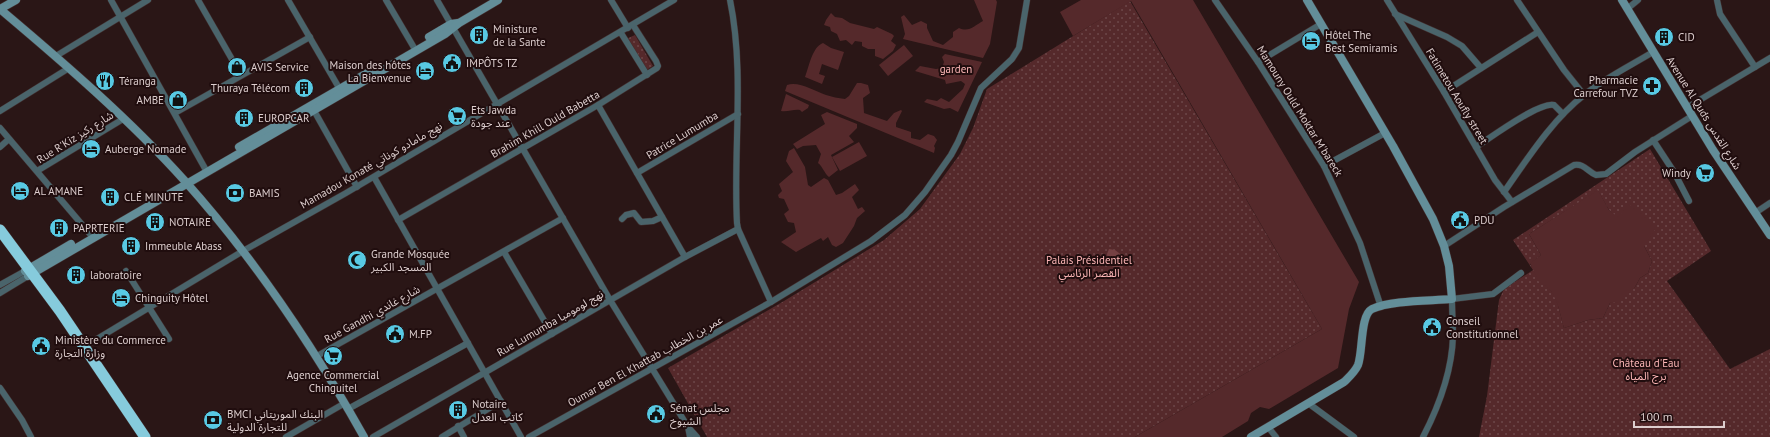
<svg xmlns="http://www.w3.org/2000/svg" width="1770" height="437" font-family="'PT Sans','Noto Sans Arabic',sans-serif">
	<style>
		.park { fill: url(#park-dots); fill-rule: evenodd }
		.garden { fill: #55292b }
		.water { fill: #754143 }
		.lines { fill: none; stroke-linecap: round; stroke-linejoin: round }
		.street-casing { stroke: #433030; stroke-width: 7 }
		.secondary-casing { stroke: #433030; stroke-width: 9 }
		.highway-casing { stroke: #433030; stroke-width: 12 }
		.street { stroke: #4a646b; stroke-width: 6 }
		.secondary { stroke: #638e99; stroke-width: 8 }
		.highway { stroke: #86cbdc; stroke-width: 11 }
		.labels { text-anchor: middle; stroke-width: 4; stroke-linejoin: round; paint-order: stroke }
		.poi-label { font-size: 11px; fill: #ddcece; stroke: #200d0e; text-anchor: start }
		.park-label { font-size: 11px; fill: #fcb6b6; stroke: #200d0e }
		.street-label { font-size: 11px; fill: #ddcece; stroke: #200d0e }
	</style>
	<defs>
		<pattern id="park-dots" width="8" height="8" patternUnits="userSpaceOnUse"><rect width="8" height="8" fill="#55292b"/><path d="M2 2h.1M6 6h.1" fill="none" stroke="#6d4749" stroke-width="1.8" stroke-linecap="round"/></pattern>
	</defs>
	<rect width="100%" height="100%" fill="#2a1616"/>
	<!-- park -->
	<g class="park">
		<path d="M1130,1L1322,329L1135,437H707L668,368L784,301L884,240L920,209L960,154L973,128L987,89Z"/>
		<path d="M635,35L653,66L645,71L626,39Z"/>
		<path d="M1650,149L1711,251L1667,281L1730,369L1770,349V437H1479L1487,396L1499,300L1504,289L1533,270L1513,240ZM1598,191L1609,210L1644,246L1652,261L1648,273L1640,278L1635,287L1610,303L1603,318L1588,320L1564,328L1556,297L1530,264L1541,255L1529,234Z"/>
	</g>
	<!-- garden -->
	<g class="garden">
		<path d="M974,0H996L997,2L990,44L983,58L903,39L905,34L901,17L904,15L912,25L921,21L927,24V28L933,41L943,45L953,37V32L959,28C969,33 975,25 983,21Z"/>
		<path d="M1081,0H1193L1359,282L1349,309L1338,368L1269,409L1260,407L1251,413L1248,421L1222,437H1135L1322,329L1131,1L1073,36L1060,12Z"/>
		<path d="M831,13L835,17L842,18L850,23L874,29L877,27L892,34L894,36L891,41L896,45L893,51L883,59L875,56V49H868L862,46V42L855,41L852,45L846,40L840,41L837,34L831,31L830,27L824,25L826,20Z"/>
		<path d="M823,43L831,48L844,52L838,70L822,64L819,74L825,76L822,84L805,77C809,67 812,47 823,43Z"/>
		<path d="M904,45L913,56L888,76L879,65Z"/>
		<path d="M945,54L982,62L958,112L950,108L944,109L924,102L927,99L937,101L941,98L949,102L963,89L965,84L961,81L946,84L945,80L915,71L920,66L936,69L942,68L944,62L942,57Z"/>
		<path d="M857,83H861L868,85L870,93L863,98L864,113L887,121L894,113L901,110L902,111L896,123V127L911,132V138L920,140L928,134L934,136L937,140L934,146L935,148L934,153L785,91L787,85C799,81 814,91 826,95C832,97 838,98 845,99L849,96Z"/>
		<path d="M786,94L809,105L808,108L802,112L800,110C794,109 788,112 781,111Z"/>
		<path d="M827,112L857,124V128L849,136L854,142L831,155L838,170L829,177C824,173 823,167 818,163L821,154L816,145L803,146L797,149L793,144L825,124L821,115Z"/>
		<path d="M859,142L867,156L840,171L832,157Z"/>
		<path d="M794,148L805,167L808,185L811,187L824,178L828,180L836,195L842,193L855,184L859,190L852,197L858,209L862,207L865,211L857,218L854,226L843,243L836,247L832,245L828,237L823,241L821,238L796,252L781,242L796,232L794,223L788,222L784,214L789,210L784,199L779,198L778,195L782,191L779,184L793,172L786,161L789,151Z"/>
		<path d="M1598,190L1609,210L1618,217L1629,204L1657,227L1644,246L1652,261L1648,273L1640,278L1635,287L1619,302L1610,303L1603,318L1588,320L1564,328C1559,311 1557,289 1539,282L1530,263L1541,255L1529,234Z"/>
	</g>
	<!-- water -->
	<path class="water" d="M1109,249L1115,250L1123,256L1122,269L1117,270L1108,263L1107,254Z"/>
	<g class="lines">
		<!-- street casing -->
		<g class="street-casing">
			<g id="street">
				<path d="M111,0L207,172"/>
				<path d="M198,0L241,75"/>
				<path d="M288,0L342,93"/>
				<path d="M386,0L416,51"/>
				<path d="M437,0L610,300L688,427L697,437"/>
				<path d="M611,0L628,28"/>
				<path d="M730,0C745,73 733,149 737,223L738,229L771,302"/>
				<path d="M1215,0L1258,62L1324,166L1360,243L1381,307"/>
				<path d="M1387,0L1444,92L1495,180L1512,202"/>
				<path d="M1517,0L1564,70L1584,95"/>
				<path d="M1717,0L1720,14L1755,67"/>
				<path d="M1627,9L1638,0"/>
				<path d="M1395,14L1447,37L1462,46L1481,68"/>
				<path d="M621,33L647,75"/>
				<path d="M56,56L148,0"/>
				<path d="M1258,62L1321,24"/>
				<path d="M1444,92L1538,32"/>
				<path d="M598,105L685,257"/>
				<path d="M312,107L357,187"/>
				<path d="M1688,107L1770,58"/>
				<path d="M0,111L69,68"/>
				<path d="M175,113L310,37"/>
				<path d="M0,128L90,234"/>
				<path d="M1653,140L1674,172L1689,201"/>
				<path d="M0,147L9,139"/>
				<path d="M1476,147C1490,138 1540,101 1554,105L1563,114"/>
				<path d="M1324,166L1385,133"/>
				<path d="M37,171L123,119"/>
				<path d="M637,173L738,114"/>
				<path d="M374,177L521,437"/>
				<path d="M1504,192C1528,158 1552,120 1584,95C1605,78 1630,66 1653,52"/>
				<path d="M1755,213L1770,203"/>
				<path d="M622,219L626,215L634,213L641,222L653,221L662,217"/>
				<path d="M398,220L598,105L657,68L658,66L656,61L633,25"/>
				<path d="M1444,246L1504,207L1574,165C1584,163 1588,172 1596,175L1606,174L1635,152L1692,116"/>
				<path d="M504,252L552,334"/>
				<path d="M126,271L169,339"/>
				<path d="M0,285L25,271"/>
				<path d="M0,293L28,276"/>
				<path d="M82,348L243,251L346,193L674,0"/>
				<path d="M317,356L563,218"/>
				<path d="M0,388L22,420L31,437"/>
				<path d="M1308,403L1354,437"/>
				<path d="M348,409L468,343"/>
				<path d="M458,426L464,437"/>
				<path d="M688,427L690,437"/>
				<path d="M1268,427L1276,437"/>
				<path d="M286,437L345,403"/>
				<path d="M373,437L685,257L738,229"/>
				<path d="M442,437L501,401"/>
				<path d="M529,437L771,302L871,241L905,215L925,192L951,155L958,142L981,88L1012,59L1019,48L1027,0"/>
				<path d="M1423,437C1439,406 1452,371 1453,336C1453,324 1452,311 1452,299L1493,294L1521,273"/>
			</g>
		</g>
		<!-- secondary casing -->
		<g class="secondary-casing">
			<g id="secondary">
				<path d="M1622,0L1713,150L1770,235"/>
				<path d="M0,9C64,63 128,118 184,180C254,258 313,346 364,437"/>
				<path d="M0,9L16,0"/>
				<path d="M429,37L451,24L458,23"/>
				<path d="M239,147L369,72"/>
				<path d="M25,271L71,244"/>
				<path d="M28,276L445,34L459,23L498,0"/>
				<path d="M1251,437L1344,382C1349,377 1355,372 1358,365C1363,352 1360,315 1372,309C1391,300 1430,301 1452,299L1449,266L1444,246L1433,219L1393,146L1307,0"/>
			</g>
		</g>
		<!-- highway casing -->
		<g class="highway-casing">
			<path id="highway" d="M0,230L60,311L145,437"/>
		</g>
		<!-- street -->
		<use href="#street" class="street"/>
		<!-- secondary -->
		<use href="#secondary" class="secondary"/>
		<!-- highway -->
		<use href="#highway" class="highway"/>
	</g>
	<!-- icons -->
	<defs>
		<g id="building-disc" transform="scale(1)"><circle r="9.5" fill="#58c9e3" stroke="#200d0e"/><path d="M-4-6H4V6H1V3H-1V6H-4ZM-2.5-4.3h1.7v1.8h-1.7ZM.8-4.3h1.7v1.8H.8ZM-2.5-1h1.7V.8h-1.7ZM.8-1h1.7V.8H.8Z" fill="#111"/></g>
		<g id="hotel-disc" transform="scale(1)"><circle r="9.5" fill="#58c9e3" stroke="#200d0e"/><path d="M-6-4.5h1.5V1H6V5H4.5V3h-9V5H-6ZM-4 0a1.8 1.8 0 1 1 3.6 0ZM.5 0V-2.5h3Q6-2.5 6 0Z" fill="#111"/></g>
		<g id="civic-disc" transform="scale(1)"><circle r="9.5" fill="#58c9e3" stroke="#200d0e"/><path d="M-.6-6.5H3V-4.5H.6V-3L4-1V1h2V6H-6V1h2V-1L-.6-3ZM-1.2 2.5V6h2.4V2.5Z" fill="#111"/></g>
		<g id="shop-disc" transform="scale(1)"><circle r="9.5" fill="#58c9e3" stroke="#200d0e"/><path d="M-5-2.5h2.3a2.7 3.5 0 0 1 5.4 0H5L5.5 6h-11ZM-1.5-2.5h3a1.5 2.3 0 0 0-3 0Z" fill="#111"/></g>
		<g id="restaurant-disc" transform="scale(1)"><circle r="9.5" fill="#58c9e3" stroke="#200d0e"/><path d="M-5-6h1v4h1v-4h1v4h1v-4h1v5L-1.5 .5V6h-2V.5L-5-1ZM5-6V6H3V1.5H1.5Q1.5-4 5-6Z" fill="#111"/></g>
		<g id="pharmacy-disc" transform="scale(1)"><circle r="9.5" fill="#58c9e3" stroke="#200d0e"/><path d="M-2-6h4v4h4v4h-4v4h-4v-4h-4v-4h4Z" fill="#111"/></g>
		<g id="supermarket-disc" transform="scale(1)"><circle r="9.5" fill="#58c9e3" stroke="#200d0e"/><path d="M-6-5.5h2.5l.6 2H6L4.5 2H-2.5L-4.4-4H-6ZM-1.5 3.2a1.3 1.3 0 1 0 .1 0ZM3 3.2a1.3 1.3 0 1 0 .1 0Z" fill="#111"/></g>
		<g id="bank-disc" transform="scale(1)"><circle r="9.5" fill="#58c9e3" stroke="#200d0e"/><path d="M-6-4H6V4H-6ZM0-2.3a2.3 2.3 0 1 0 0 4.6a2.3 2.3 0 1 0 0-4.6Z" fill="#111"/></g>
		<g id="mosque-disc" transform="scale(1)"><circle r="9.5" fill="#58c9e3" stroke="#200d0e"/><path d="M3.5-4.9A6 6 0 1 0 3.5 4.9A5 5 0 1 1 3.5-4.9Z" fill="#111"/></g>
	</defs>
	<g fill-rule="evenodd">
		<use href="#building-disc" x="479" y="35"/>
		<use href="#building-disc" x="1664" y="37"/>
		<use href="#hotel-disc" x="1311" y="41"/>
		<use href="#civic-disc" x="452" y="63"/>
		<use href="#shop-disc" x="237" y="67"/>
		<use href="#hotel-disc" x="425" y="71"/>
		<use href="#restaurant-disc" x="105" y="81"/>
		<use href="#pharmacy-disc" x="1652" y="86"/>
		<use href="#building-disc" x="304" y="88"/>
		<use href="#shop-disc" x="178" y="100"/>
		<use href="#supermarket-disc" x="457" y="116"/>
		<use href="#building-disc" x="244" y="118"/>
		<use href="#hotel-disc" x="91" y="149"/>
		<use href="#supermarket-disc" x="1705" y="173"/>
		<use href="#hotel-disc" x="20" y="191"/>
		<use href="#bank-disc" x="235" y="193"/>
		<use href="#building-disc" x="110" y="197"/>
		<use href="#civic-disc" x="1460" y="220"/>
		<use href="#building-disc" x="155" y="222"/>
		<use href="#building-disc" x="59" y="228"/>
		<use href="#building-disc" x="131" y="246"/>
		<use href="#mosque-disc" x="357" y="260"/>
		<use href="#building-disc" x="76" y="275"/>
		<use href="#hotel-disc" x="121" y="298"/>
		<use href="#civic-disc" x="1432" y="327"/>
		<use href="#civic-disc" x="395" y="334"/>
		<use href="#civic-disc" x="41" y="346"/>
		<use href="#supermarket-disc" x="333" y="356"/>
		<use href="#building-disc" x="458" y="410"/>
		<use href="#civic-disc" x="656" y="414"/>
		<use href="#bank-disc" x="213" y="420"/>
	</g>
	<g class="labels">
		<!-- poi labels -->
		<g class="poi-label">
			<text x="493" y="33">Ministure<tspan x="493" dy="13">de la Sante</tspan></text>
			<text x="1325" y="39">Hôtel The<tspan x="1325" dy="13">Best Semiramis</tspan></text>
			<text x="1678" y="41">CID</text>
			<text x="466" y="67">IMPÔTS TZ</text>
			<text x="411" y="69" text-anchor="end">Maison des hôtes<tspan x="411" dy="13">La Bienvenue</tspan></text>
			<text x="251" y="71">AVIS Service</text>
			<text x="1638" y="84" text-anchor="end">Pharmacie<tspan x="1638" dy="13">Carrefour TVZ</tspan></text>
			<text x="119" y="85">Téranga</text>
			<text x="290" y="92" text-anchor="end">Thuraya Télécom</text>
			<text x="164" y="104" text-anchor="end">AMBE</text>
			<text x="471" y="114">Ets Jawda<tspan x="471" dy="13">عند جودة</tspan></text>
			<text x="258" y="122">EUROPCAR</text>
			<text x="105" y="153">Auberge Nomade</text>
			<text x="1691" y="177" text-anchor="end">Windy</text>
			<text x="34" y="195">AL AMANE</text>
			<text x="249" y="197">BAMIS</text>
			<text x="124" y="201">CLÉ MINUTE</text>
			<text x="1474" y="224">PDU</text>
			<text x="169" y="226">NOTAIRE</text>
			<text x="73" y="232">PAPRTERIE</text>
			<text x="145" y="250">Immeuble Abass</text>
			<text x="371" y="258">Grande Mosquée<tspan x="371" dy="13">المسجد الكبير</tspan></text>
			<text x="90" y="279">laboratoire</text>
			<text x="135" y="302">Chinguity Hôtel</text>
			<text x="1446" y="325">Conseil<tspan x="1446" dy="13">Constitutionnel</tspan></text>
			<text x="409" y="338">M.FP</text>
			<text x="55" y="344">Ministère du Commerce<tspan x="55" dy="13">وزارة التجارة</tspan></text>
			<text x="333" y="379" text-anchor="middle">Agence Commercial<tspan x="333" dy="13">Chinguitel</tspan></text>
			<text x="472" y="408">Notaire<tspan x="472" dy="13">كاتب العدل</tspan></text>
			<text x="670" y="412">Sénat مجلس<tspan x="670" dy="13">الشيوخ</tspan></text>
			<text x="227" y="418">BMCI البنك الموريتاني<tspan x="227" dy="13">للتجارة الدولية</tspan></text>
		</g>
		<!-- park labels -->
		<g class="park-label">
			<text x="956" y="73">garden</text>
			<text x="1089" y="264">Palais Présidentiel<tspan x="1089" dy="13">القصر الرئاسي</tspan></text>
			<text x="1646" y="367">Château d'Eau<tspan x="1646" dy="13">برج المياه</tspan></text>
		</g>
		<!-- street labels -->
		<g class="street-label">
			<text transform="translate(1457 96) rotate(59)" y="4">Fatimetou Aoufly street</text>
			<text transform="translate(1300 111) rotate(58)" y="4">Mamouny Ould Moktar M'bareck</text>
			<text transform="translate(1704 113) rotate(58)" y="4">Avenue Al Quds شارع القدس</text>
			<text transform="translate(545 124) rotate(-30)" y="4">Brahim Khill Ould Babetta</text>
			<text transform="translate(682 135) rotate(-31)" y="4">Patrice Lumumba</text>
			<text transform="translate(75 137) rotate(-32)" y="4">Rue R'Kiz شارع ركيز</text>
			<text transform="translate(371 165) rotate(-30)" y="4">Mamadou Konaté نهج مامادو كوناتي</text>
			<text transform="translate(372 314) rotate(-29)" y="4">Rue Gandhi شارع غاندي</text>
			<text transform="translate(550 323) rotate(-30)" y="4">Rue Lumumba نهج لومومبا</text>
			<text transform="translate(645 361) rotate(-29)" y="4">Oumar Ben El Khattab عمر بن الخطاب</text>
		</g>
	</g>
	<!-- scale -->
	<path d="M1634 421v6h90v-6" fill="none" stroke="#ddcece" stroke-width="2"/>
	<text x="1640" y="421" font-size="12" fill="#ddcece" stroke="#200d0e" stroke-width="3" paint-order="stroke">100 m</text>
</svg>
